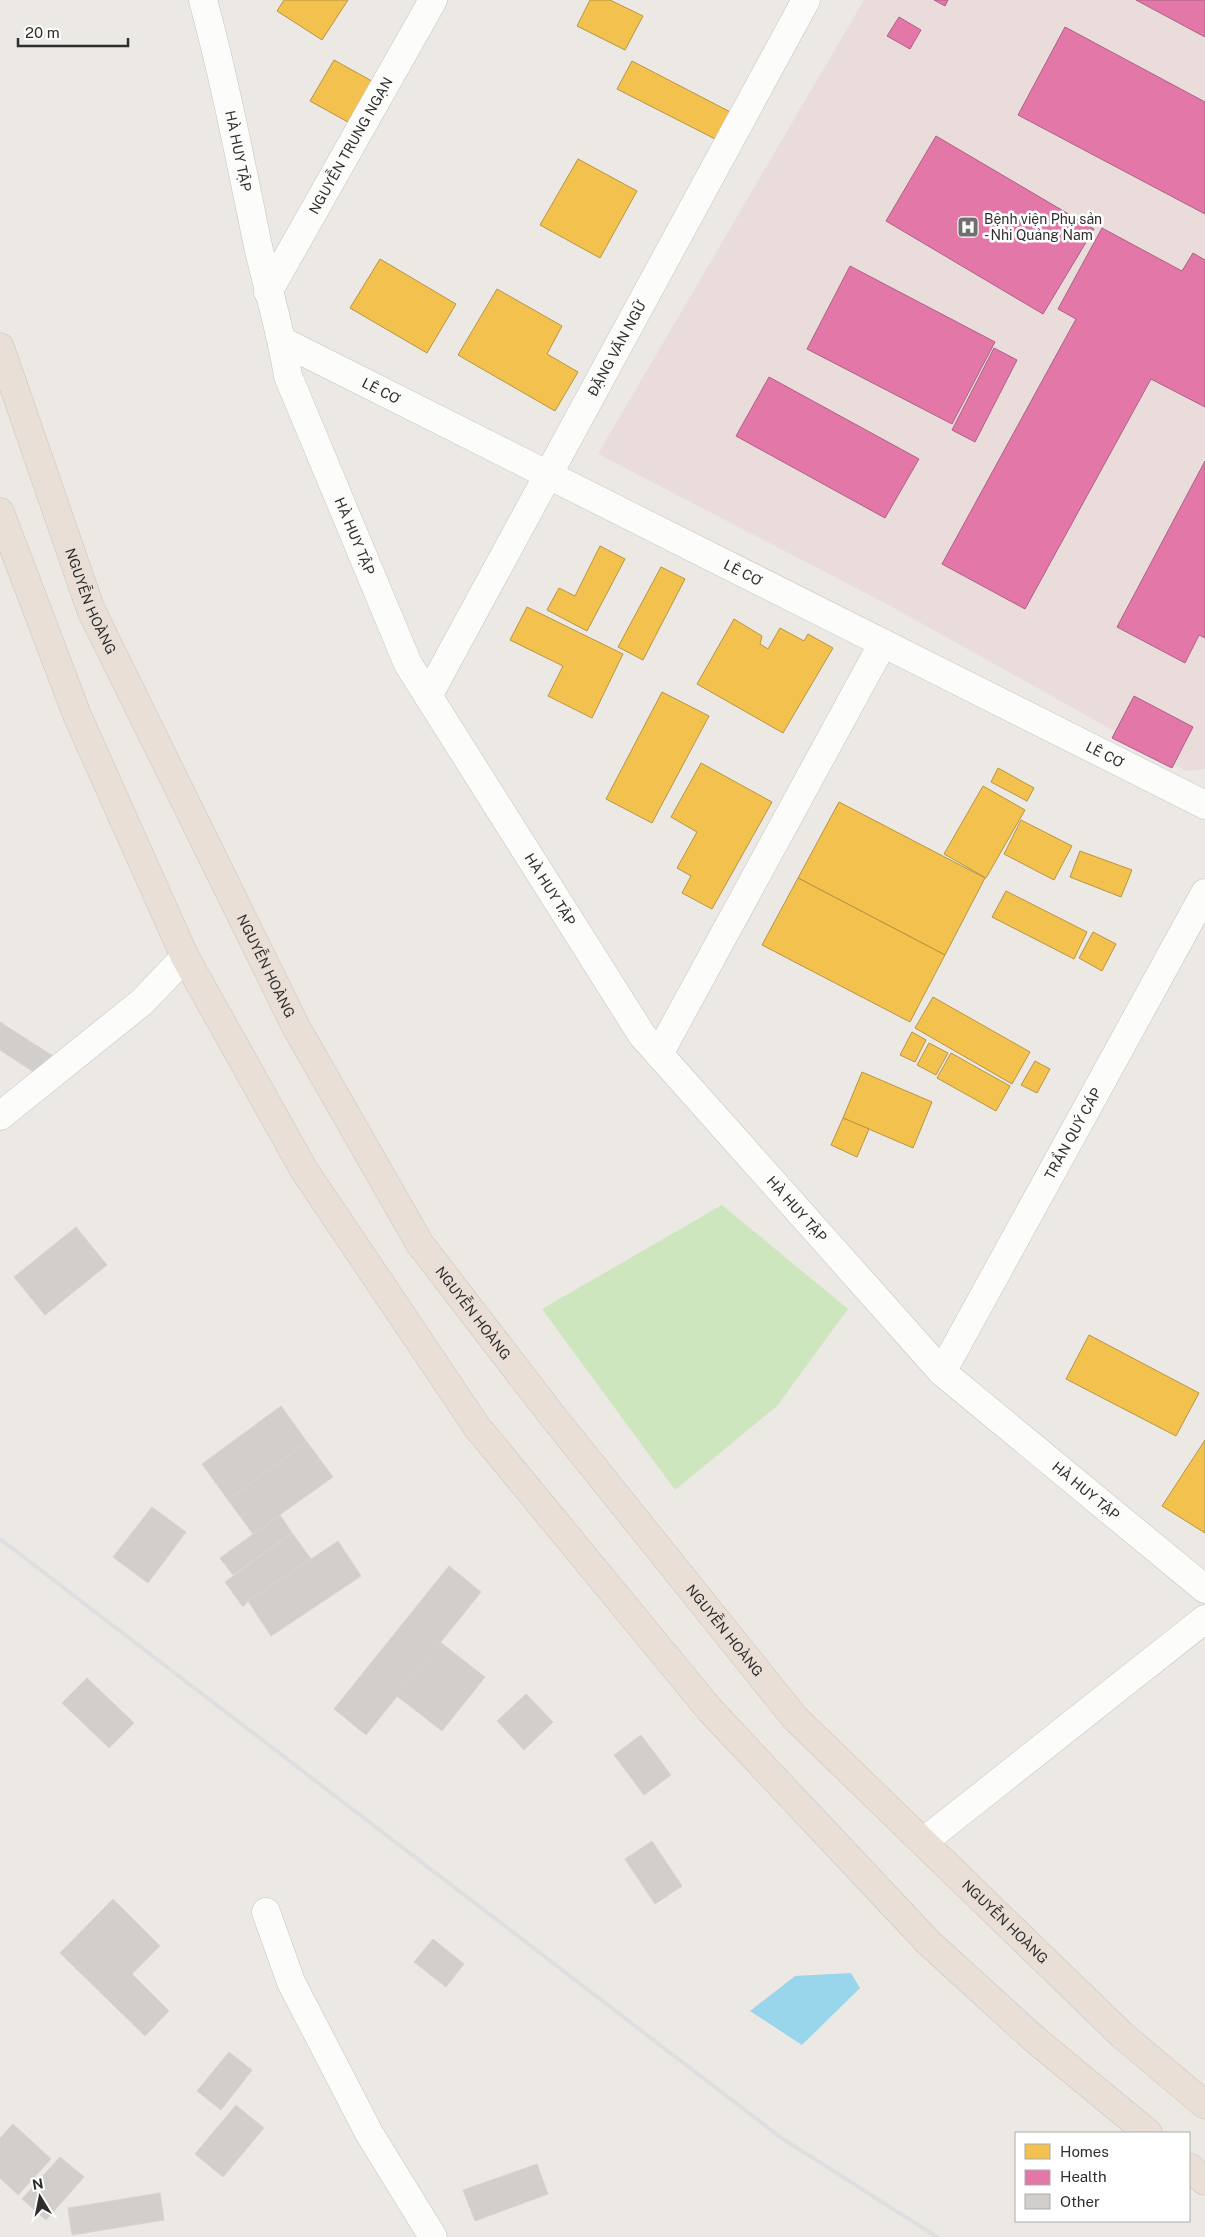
<svg xmlns="http://www.w3.org/2000/svg" width="1205" height="2237" font-family="'Public Sans',sans-serif">
	<style>
		.medical { fill: #e9dcdb }
		.green { fill: #cee6be }
		.water { fill: #99d6ec }
		.homes { fill: #f2c14e; stroke: #b79544 }
		.health { fill: #e377a8; stroke: #ad6183 }
		.building { fill: #d1cecb; stroke: #d7d4d0 }
		.lines { fill: none; stroke-linecap: round; stroke-linejoin: round }
		.street-casing { stroke: #c5c4c5; stroke-width: 29 }
		.highway-casing { stroke: #c6c5c4; stroke-width: 29 }
		.street { stroke: #fcfcfb; stroke-width: 28 }
		.highway { stroke: #eadfd6; stroke-width: 28 }
		.rail { stroke: #dfdfe1; stroke-width: 4 }
		.labels { text-anchor: middle; stroke-width: 5; stroke-linejoin: round; paint-order: stroke }
		.street-label { font-size: 14px; fill: #2e2e2e; stroke: #fff }
		.poi-label { font-size: 14px; fill: #2e2e2e; stroke: #fff; text-anchor: start }
	</style>
	<rect width="100%" height="100%" fill="#ece8e4"/>
	<!-- medical -->
	<path class="medical" d="M864,0H1205V769L1186,771L885,603L598,454Z"/>
	<!-- green -->
	<path class="green" d="M722,1205L848,1309L777,1406L675,1490L542,1309Z"/>
	<!-- water -->
	<path class="water" d="M851,1973L860,1988L802,2045L750,2011L795,1976Z"/>
	<!-- homes -->
	<g class="homes">
		<path d="M284,0H348L322,40L277,11Z"/>
		<path d="M590,0H610L643,16L625,50L577,26Z"/>
		<path d="M334,60L379,85L355,126L310,101Z"/>
		<path d="M632,61L740,117L725,144L617,89Z"/>
		<path d="M578,159L637,191L600,258L540,225Z"/>
		<path d="M380,259L456,304L427,353L350,308Z"/>
		<path d="M497,289L562,326L547,354L578,372L555,411L458,355Z"/>
		<path d="M600,546L625,559L587,631L547,610L559,588L575,596Z"/>
		<path d="M661,567L685,579L643,660L618,647Z"/>
		<path d="M527,607L623,654L592,718L548,696L563,666L510,640Z"/>
		<path d="M734,619L762,636L760,644L768,649L780,628L804,641L808,634L833,648L783,733L697,684Z"/>
		<path d="M662,692L709,716L652,823L606,799Z"/>
		<path d="M701,763L772,802L712,909L682,893L691,876L677,868L697,832L671,817Z"/>
		<path d="M998,768L1034,788L1027,801L991,782Z"/>
		<path d="M983,786L1025,810L986,878L944,854Z"/>
		<path d="M839,802L985,878L945,955L798,878Z"/>
		<path d="M1021,820L1072,846L1054,880L1004,854Z"/>
		<path d="M1080,851L1132,870L1121,897L1070,877Z"/>
		<path d="M798,878L945,955L910,1022L762,945Z"/>
		<path d="M1006,891L1087,932L1074,959L992,917Z"/>
		<path d="M1093,932L1116,944L1102,971L1079,958Z"/>
		<path d="M933,997L1030,1052L1012,1084L915,1028Z"/>
		<path d="M912,1032L926,1040L915,1062L900,1055Z"/>
		<path d="M929,1043L948,1053L936,1075L917,1065Z"/>
		<path d="M951,1053L1010,1086L996,1111L937,1078Z"/>
		<path d="M1035,1061L1050,1069L1037,1093L1021,1085Z"/>
		<path d="M862,1072L932,1102L913,1148L843,1118Z"/>
		<path d="M843,1118L869,1129L857,1157L831,1145Z"/>
		<path d="M1089,1335L1199,1393L1176,1436L1066,1379Z"/>
		<path d="M1205,1440V1533L1162,1506Z"/>
	</g>
	<!-- health -->
	<g class="health">
		<path d="M934,0H948L945,6Z"/>
		<path d="M1136,0H1205V37Z"/>
		<path d="M899,17L921,30L910,49L887,36Z"/>
		<path d="M1065,27L1205,102V214L1018,115Z"/>
		<path d="M936,136L1094,229L1043,314L886,221Z"/>
		<path d="M1102,228L1182,271L1193,253L1205,260V407L1151,379L1025,609L942,564L1076,319L1058,309Z"/>
		<path d="M850,266L995,342L952,424L807,349Z"/>
		<path d="M994,348L1017,360L975,442L952,430Z"/>
		<path d="M769,377L919,459L885,518L736,436Z"/>
		<path d="M1205,461V638L1199,635L1185,663L1117,627Z"/>
		<path d="M1134,696L1193,727L1172,768L1112,738Z"/>
	</g>
	<!-- building -->
	<g class="building">
		<path d="M0,1022L59,1060L41,1077L0,1050Z"/>
		<path d="M76,1227L107,1265L45,1315L14,1277Z"/>
		<path d="M281,1406L307,1442L228,1500L202,1464Z"/>
		<path d="M307,1442L333,1477L253,1534L228,1500Z"/>
		<path d="M152,1507L186,1532L148,1583L113,1557Z"/>
		<path d="M280,1515L292,1533L233,1575L220,1558Z"/>
		<path d="M292,1533L311,1559L248,1601L243,1607L225,1582Z"/>
		<path d="M338,1541L361,1576L271,1636L248,1601Z"/>
		<path d="M449,1566L481,1592L366,1735L334,1709Z"/>
		<path d="M440,1642L485,1677L442,1731L397,1696Z"/>
		<path d="M87,1678L134,1723L109,1748L62,1703Z"/>
		<path d="M526,1694L553,1722L524,1750L497,1721Z"/>
		<path d="M641,1735L671,1775L644,1795L614,1755Z"/>
		<path d="M652,1841L682,1886L655,1904L625,1859Z"/>
		<path d="M113,1899L160,1946L132,1974L169,2011L145,2036L60,1953Z"/>
		<path d="M433,1939L464,1964L446,1987L414,1962Z"/>
		<path d="M229,2052L252,2070L221,2110L197,2091Z"/>
		<path d="M236,2105L264,2128L223,2177L195,2154Z"/>
		<path d="M13,2124L51,2159L18,2195L0,2178V2138Z"/>
		<path d="M60,2157L84,2177L46,2220L22,2199Z"/>
		<path d="M537,2164L548,2194L475,2221L463,2190Z"/>
		<path d="M160,2193L164,2220L72,2235L68,2208Z"/>
	</g>
	<g class="lines">
		<!-- street casing -->
		<g class="street-casing">
			<g id="street">
				<path id="s1" d="M203,0C225,81 241,164 258,246C268,289 281,332 288,376L408,664L642,1035L942,1372L1205,1589"/>
				<path id="s2" d="M268,292L433,0"/>
				<path id="s3" d="M282,341L1205,805"/>
				<path id="s4" d="M428,696L806,0"/>
				<path d="M659,1054L883,643"/>
				<path d="M0,1116L142,1002L185,957"/>
				<path id="s5" d="M942,1372L1205,893"/>
				<path d="M923,1842L1205,1619"/>
				<path d="M266,1912L291,1982L369,2133L433,2237"/>
			</g>
		</g>
		<!-- highway casing -->
		<g class="highway-casing">
			<g id="highway">
				<path id="s6" d="M0,347L91,610L296,1027L420,1244L554,1418L795,1718L1122,2035L1205,2105"/>
				<path d="M0,512L77,715L185,957L304,1170L477,1427L710,1710L929,1943L1032,2037L1148,2133"/>
				<path d="M1189,2167L1205,2181"/>
			</g>
		</g>
		<!-- street -->
		<use href="#street" class="street"/>
		<!-- highway -->
		<use href="#highway" class="highway"/>
		<!-- rail -->
		<path class="rail" d="M0,1539L780,2137L937,2237"/>
	</g>
	<!-- icons -->
	<defs>
		<g id="hospital-square" transform="scale(1.125)"><rect x="-9" y="-9" width="18" height="18" rx="4" fill="#706f6e" stroke="#fff"/><path d="M-5-5h3v3.5h4V-5h3V5h-3V1.5h-4V5h-3Z" fill="#fff"/></g>
	</defs>
	<g fill-rule="evenodd">
		<use href="#hospital-square" x="968" y="227"/>
	</g>
	<g class="labels">
		<!-- street labels -->
		<g class="street-label">
			<text dy="5" stroke="none"><textPath href="#s2" startOffset="168">NGUYỄN TRUNG NGẠN</textPath></text>
			<text dy="5" stroke="none"><textPath href="#s1" startOffset="155">HÀ HUY TẬP</textPath></text>
			<text dy="5" stroke="none"><textPath href="#s4" startOffset="396">ĐẶNG VĂN NGỮ</textPath></text>
			<text dy="5" stroke="none"><textPath href="#s3" startOffset="111">LÊ CƠ</textPath></text>
			<text dy="5" stroke="none"><textPath href="#s1" startOffset="559">HÀ HUY TẬP</textPath></text>
			<text dy="5" stroke="none"><textPath href="#s3" startOffset="516">LÊ CƠ</textPath></text>
			<text dy="5" stroke="none"><textPath href="#s6" startOffset="270">NGUYỄN HOÀNG</textPath></text>
			<text dy="5" stroke="none"><textPath href="#s3" startOffset="921">LÊ CƠ</textPath></text>
			<text dy="5" stroke="none"><textPath href="#s1" startOffset="964">HÀ HUY TẬP</textPath></text>
			<text dy="5" stroke="none"><textPath href="#s6" startOffset="675">NGUYỄN HOÀNG</textPath></text>
			<text dy="5" stroke="none"><textPath href="#s5" startOffset="272">TRẦN QUÝ CÁP</textPath></text>
			<text dy="5" stroke="none"><textPath href="#s1" startOffset="1369">HÀ HUY TẬP</textPath></text>
			<text dy="5" stroke="none"><textPath href="#s6" startOffset="1080">NGUYỄN HOÀNG</textPath></text>
			<text dy="5" stroke="none"><textPath href="#s1" startOffset="1774">HÀ HUY TẬP</textPath></text>
			<text dy="5" stroke="none"><textPath href="#s6" startOffset="1485">NGUYỄN HOÀNG</textPath></text>
			<text dy="5" stroke="none"><textPath href="#s6" startOffset="1890">NGUYỄN HOÀNG</textPath></text>
		</g>
		<!-- poi labels -->
		<g class="poi-label">
			<text x="984" y="224">Bệnh viện Phụ sản<tspan x="984" dy="16">- Nhi Quảng Nam</tspan></text>
		</g>
	</g>
	<!-- legend -->
	<rect x="1015" y="2132" width="175" height="90" fill="#ffffff" stroke="#ababab"/>
	<rect x="1025" y="2144" width="25" height="15" fill="#f2c14e" stroke="#ababab"/>
	<text x="1060" y="2157" font-size="15" fill="#2e2e2e">Homes</text>
	<rect x="1025" y="2170" width="25" height="15" fill="#e377a8" stroke="#ababab"/>
	<text x="1060" y="2182" font-size="15" fill="#2e2e2e">Health</text>
	<rect x="1025" y="2194" width="25" height="15" fill="#d1cecb" stroke="#ababab"/>
	<text x="1060" y="2207" font-size="15" fill="#2e2e2e">Other</text>
	<!-- north arrow -->
	<g transform="translate(40 2197) rotate(350)" stroke="#ffffff" stroke-width="4" paint-order="stroke">
	<path d="M0-4L9 19L0 12L-9 19Z" fill="#2e2e2e"/>
	<text y="-8" font-size="14" font-weight="bold" text-anchor="middle" fill="#2e2e2e">N</text>
	</g>
	<!-- scale -->
	<path d="M18 38v8h110v-8" fill="none" stroke="#2e2e2e" stroke-width="2.5"/>
	<text x="25" y="38" font-size="15" fill="#2e2e2e" stroke="#ffffff" stroke-width="4" paint-order="stroke">20 m</text>
</svg>
